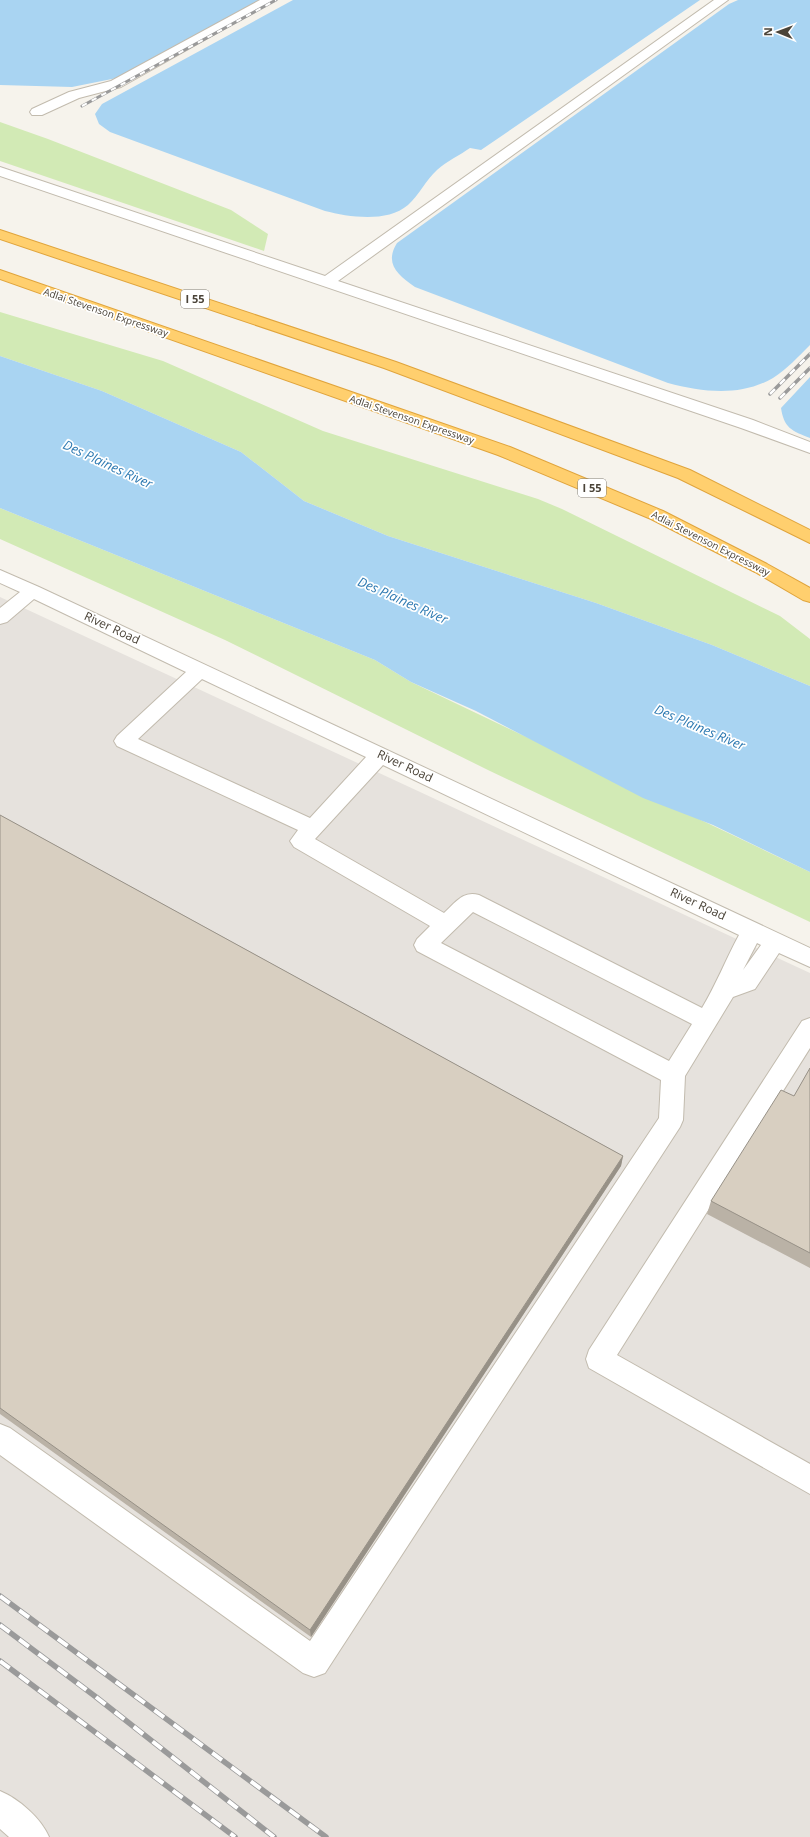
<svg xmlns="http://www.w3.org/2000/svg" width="810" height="1837" font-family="'Open Sans',sans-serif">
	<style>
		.industrial { fill: #e6e2dd }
		.green { fill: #d2eab5 }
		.water { fill: #a9d4f2 }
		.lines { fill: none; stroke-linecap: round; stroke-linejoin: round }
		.minor-casing { stroke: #c2bbae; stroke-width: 2 }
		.highway-casing { stroke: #e0a43c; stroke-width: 2 }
		.minor { fill: #fff; fill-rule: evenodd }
		.highway { fill: #ffcf6e; fill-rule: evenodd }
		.rail-far2-casing { stroke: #9a9a9a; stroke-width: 3 }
		.rail-far1-casing { stroke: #9a9a9a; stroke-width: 3.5 }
		.rail-casing { stroke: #9a9a9a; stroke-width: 5.5 }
		.rail-far2 { stroke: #fff; stroke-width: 2; stroke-dasharray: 5.5; stroke-linecap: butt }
		.rail-far1 { stroke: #fff; stroke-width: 2.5; stroke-dasharray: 7; stroke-linecap: butt }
		.rail { stroke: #fff; stroke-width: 4; stroke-dasharray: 12; stroke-linecap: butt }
		.wall { fill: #bab2a6 }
		.shaded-wall { fill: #979187 }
		.building { fill: #d8cfc1; stroke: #979187 }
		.labels { text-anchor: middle; stroke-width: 3.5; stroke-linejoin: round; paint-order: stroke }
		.far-street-label { font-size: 10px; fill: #4b4439; stroke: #fff }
		.shield { fill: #fff; stroke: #817c74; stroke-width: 1 }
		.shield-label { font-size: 11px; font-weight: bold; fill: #4b4439 }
		.street-label { font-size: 12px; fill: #4b4439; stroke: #fff }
		.water-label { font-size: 13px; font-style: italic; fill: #2e7ab2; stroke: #fff }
	</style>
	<rect width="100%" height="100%" fill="#f6f3ec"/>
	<!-- industrial -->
	<path class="industrial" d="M0,597L810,973V1837H0Z"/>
	<!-- green -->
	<g class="green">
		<path d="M0,122L48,139L231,210L268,234L264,251L0,161Z"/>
		<path d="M0,312L163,361L323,431L538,499L562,509L780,616L810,639V686L712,645L596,603L388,536L304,501L241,452L102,391L0,356Z"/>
		<path d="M0,508L375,660L411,682L810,872V922L490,771L225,640L0,539Z"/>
	</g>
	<!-- water -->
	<g class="water">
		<path d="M0,0H262L117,78L72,87L0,85Z"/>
		<path d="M293,0H700L481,150L470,148C460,155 447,161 437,170C426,180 419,195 408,205C387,223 349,217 325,211L110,132L99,124L95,114L102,104Z"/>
		<path d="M738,0H810V345C798,357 787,369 773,378C740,397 703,392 668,383L415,287C398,275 384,264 397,243L729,4Z"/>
		<path d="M0,356L102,391L241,452L304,501L388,536L596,603L712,645L810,686V872L713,825L643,798L476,711L411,682L375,660L0,508Z"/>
		<path d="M810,377V438C792,431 784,428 781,408Z"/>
	</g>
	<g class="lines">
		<!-- minor casing -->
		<g class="minor-casing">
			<g id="minor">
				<path d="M260,0H275L121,87L79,98L42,115H32L30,112L32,109L69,92L111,81Z"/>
				<path d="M714,0H728L338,281L753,420L810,442V453L741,428L0,176V167L325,276Z"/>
				<path d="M0,570L39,587L810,948V967L779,953L755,989L733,997L685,1076L683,1120L680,1127L325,1673L314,1677L303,1673L0,1455V1424L10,1428L310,1641L659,1118L661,1080L417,951L414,945L417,939L430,926L294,847L290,841L298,830L117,746L114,741L117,736L186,672L34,599L7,622L0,624V608L20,592L0,583ZM202,679L366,757L310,818L138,739ZM383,765L739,935C726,959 716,985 702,1008L479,895C463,890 455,903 444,913L315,839ZM473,912L692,1024L669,1061L441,943ZM757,943L761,945L743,970Z"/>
				<path d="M810,1018V1048L617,1355L810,1464V1494L589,1368L586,1359L589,1350L802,1021Z"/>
				<path d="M0,1791C19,1799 41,1818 49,1837H9L0,1829Z"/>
			</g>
		</g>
		<!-- highway casing -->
		<g class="highway-casing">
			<g id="highway">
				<path d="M0,230L396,362L690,470L810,530V543L678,478L384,368L0,239Z"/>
				<path d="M0,270L510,447L663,511L767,564L810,588V602L803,600L755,572L651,519L498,455L0,279Z"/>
			</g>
		</g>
		<!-- minor -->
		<use href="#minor" class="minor"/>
		<!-- highway -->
		<use href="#highway" class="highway"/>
		<!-- rail-far2 casing -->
		<g class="rail-far2-casing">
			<path id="rail-far2" d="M82,106L276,0"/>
		</g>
		<!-- rail-far1 casing -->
		<g class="rail-far1-casing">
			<g id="rail-far1">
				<path d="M770,394L810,354"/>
				<path d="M780,398L810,368"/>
			</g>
		</g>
		<!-- rail casing -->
		<g class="rail-casing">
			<g id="rail">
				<path d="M0,1596L326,1837"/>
				<path d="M0,1625L96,1697L274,1837"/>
				<path d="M0,1661L235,1837"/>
			</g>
		</g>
		<!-- rail-far2 -->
		<use href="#rail-far2" class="rail-far2"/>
		<!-- rail-far1 -->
		<use href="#rail-far1" class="rail-far1"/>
		<!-- rail -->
		<use href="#rail" class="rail"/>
	</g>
	<!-- wall -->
	<g class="wall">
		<path d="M0,815L623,1156L621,1166L311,1637L0,1414Z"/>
		<path d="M810,1068V1268L707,1214L711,1201L794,1096Z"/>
	</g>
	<!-- shaded-wall -->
	<path class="shaded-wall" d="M623,1156L621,1166L311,1637L310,1630Z"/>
	<!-- building -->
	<g class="building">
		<path d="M0,815L623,1156L310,1630L0,1408Z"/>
		<path d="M810,1068V1253L711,1201L781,1090L794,1096Z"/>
	</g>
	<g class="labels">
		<!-- far-street labels -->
		<g class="far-street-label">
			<text transform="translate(106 312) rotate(19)" y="4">Adlai Stevenson Expressway</text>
			<text transform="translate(412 419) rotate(19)" y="4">Adlai Stevenson Expressway</text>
			<text transform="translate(711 543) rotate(27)" y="4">Adlai Stevenson Expressway</text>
		</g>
		<!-- shield labels -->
		<g class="shield">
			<rect x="181" y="290" width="28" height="18" rx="3"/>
			<rect x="578" y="479" width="28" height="18" rx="3"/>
		</g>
		<g class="shield-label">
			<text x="195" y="303">I 55</text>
			<text x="592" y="492">I 55</text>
		</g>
		<!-- street labels -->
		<g class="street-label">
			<text transform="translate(112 628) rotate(25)" y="4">River Road</text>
			<text transform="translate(405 766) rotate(25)" y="4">River Road</text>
			<text transform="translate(698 904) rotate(25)" y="4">River Road</text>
		</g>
		<!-- water labels -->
		<g class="water-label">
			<text transform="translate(108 464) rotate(25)" y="5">Des Plaines River</text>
			<text transform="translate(403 600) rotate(24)" y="5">Des Plaines River</text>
			<text transform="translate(700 727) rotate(23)" y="5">Des Plaines River</text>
		</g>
	</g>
	<!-- north arrow -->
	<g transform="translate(778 32) rotate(271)" stroke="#ffffff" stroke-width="3" paint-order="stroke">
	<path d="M0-3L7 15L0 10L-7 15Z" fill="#4b4439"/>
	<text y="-6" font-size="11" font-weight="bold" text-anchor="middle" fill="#4b4439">N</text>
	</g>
</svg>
